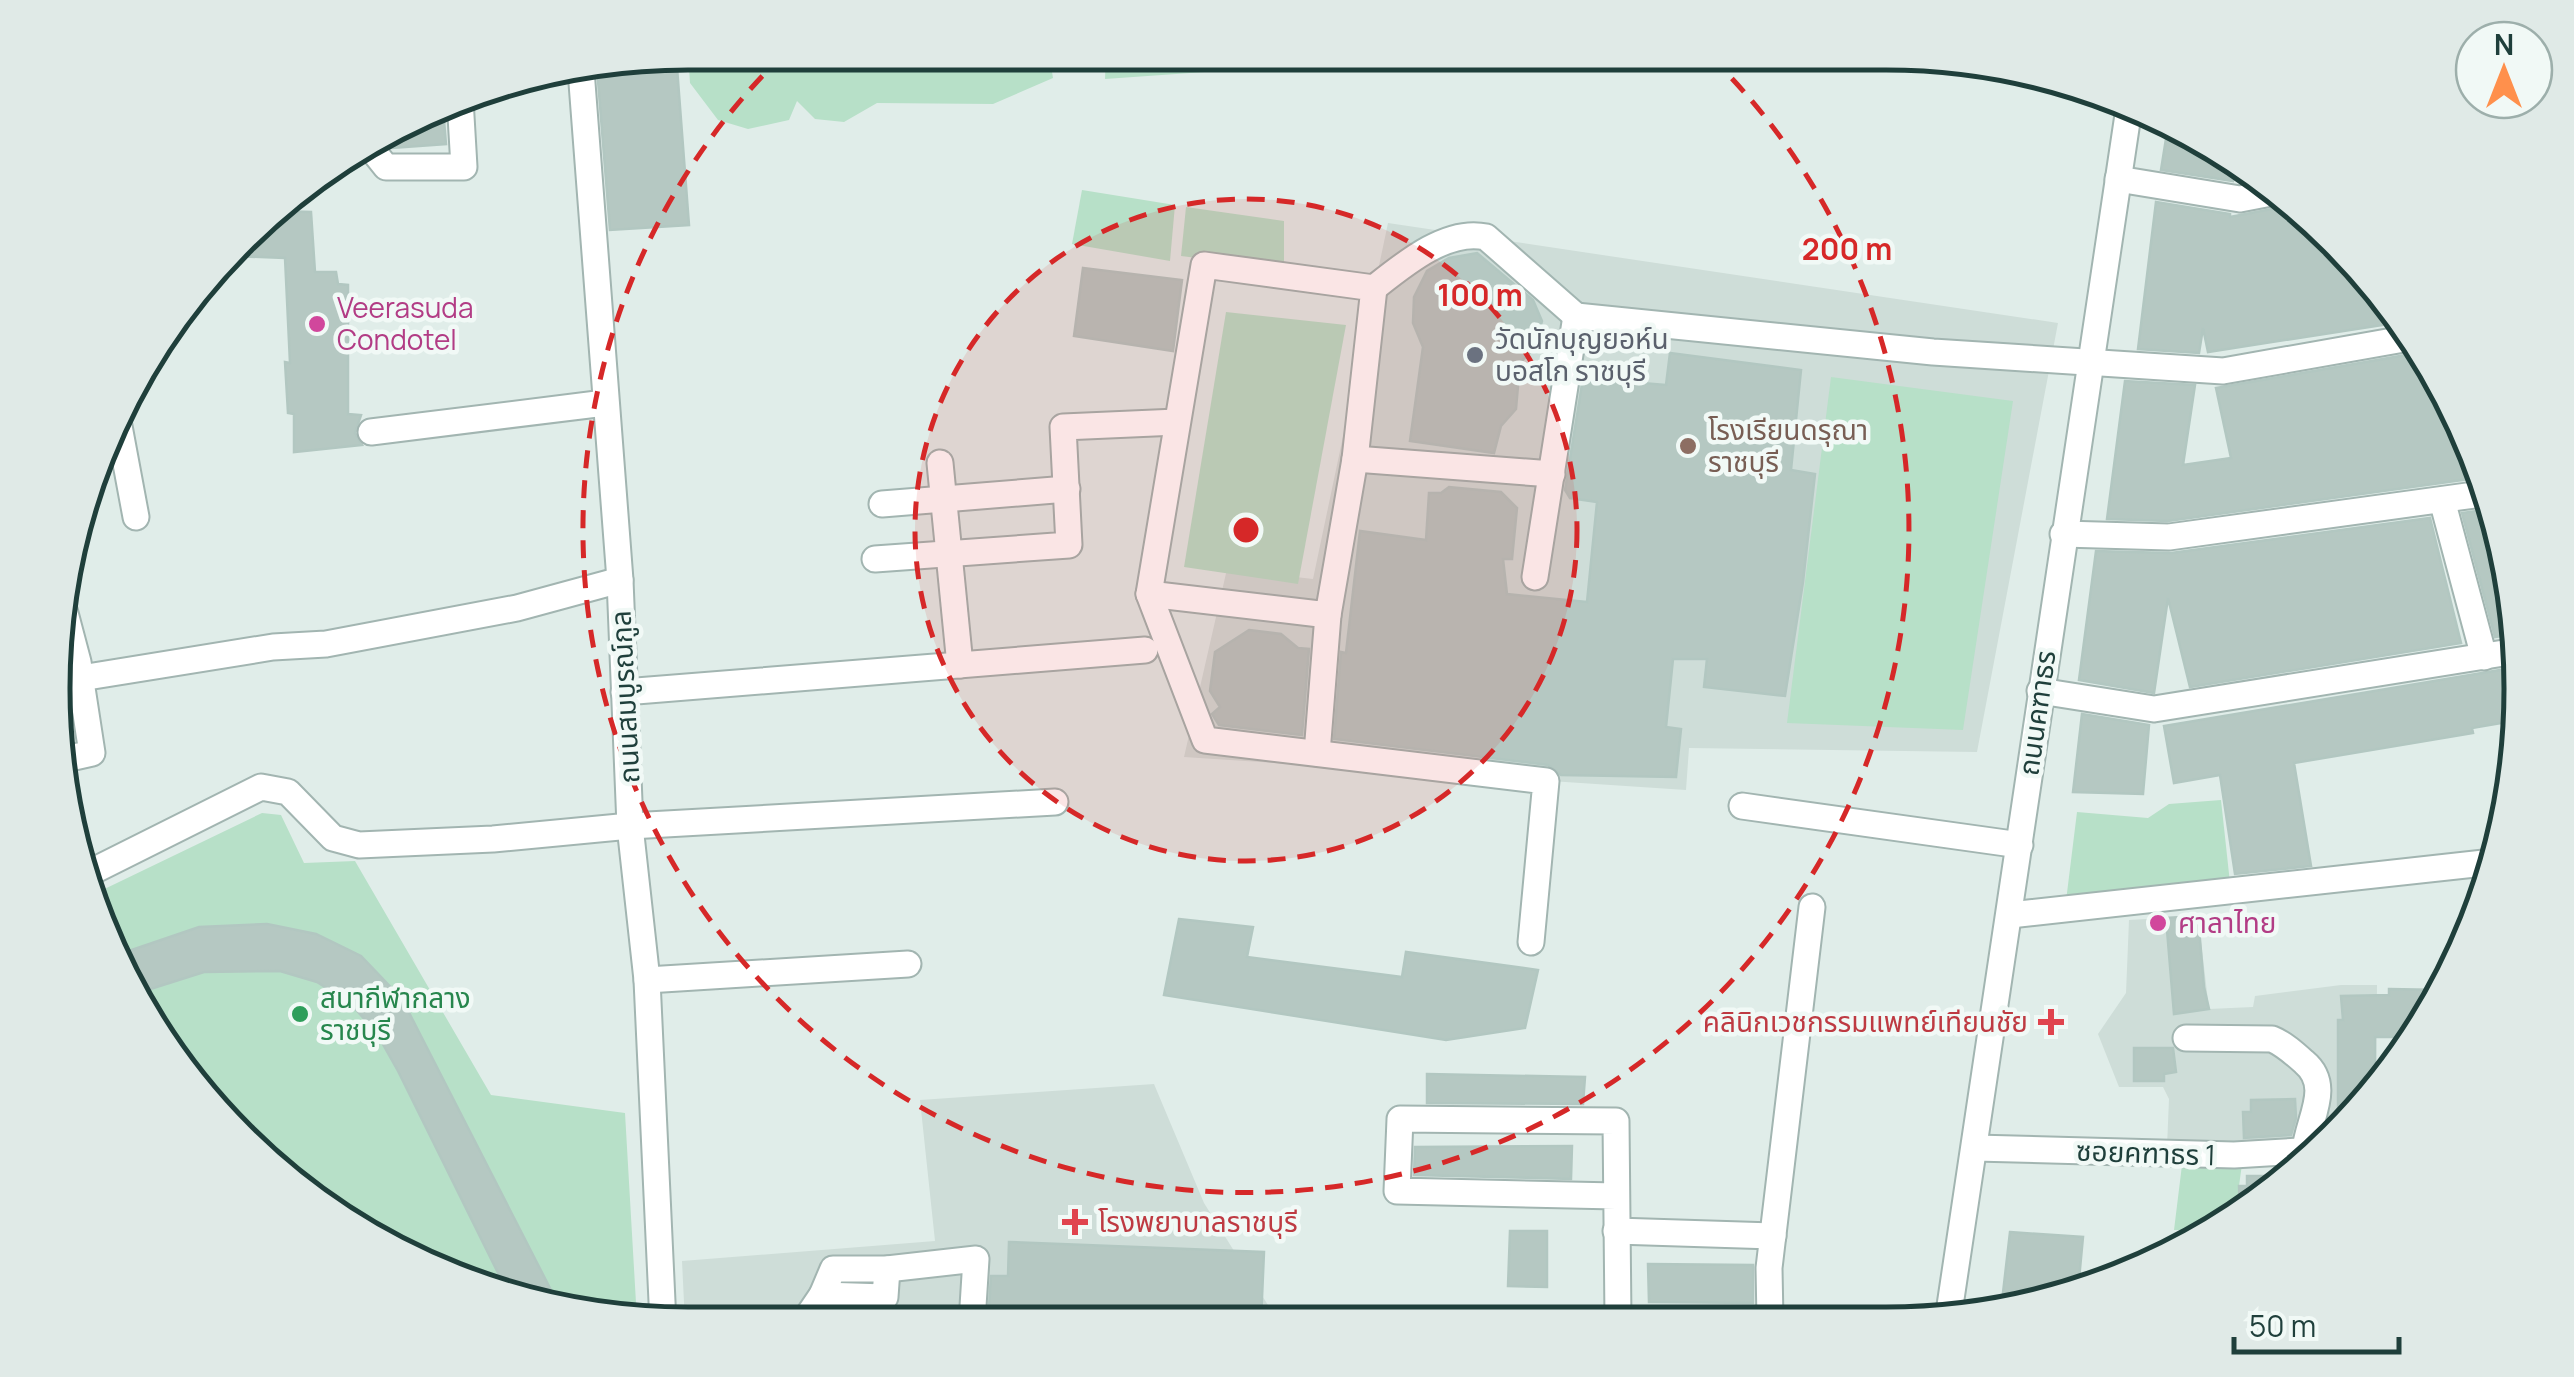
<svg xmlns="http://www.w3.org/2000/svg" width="2574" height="1377" font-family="Manrope,'Noto Sans Thai',sans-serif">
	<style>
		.built { fill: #ceddd8 }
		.green { fill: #b7e0c8 }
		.building { fill: #b5c8c2; stroke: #b2c7c1; stroke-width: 2.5 }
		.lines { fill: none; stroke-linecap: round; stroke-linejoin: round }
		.minor-casing { stroke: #a2b5b1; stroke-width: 29 }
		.minor { stroke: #fff; stroke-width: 25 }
		.ring { fill: none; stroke: #d62828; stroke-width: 5; stroke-dasharray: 18 12 }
		.hotel-dot { fill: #d1479c; stroke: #f1f9f6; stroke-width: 4 }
		.worship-dot { fill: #6b7280; stroke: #f1f9f6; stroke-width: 4 }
		.education-dot { fill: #8d6e63; stroke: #f1f9f6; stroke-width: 4 }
		.leisure-dot { fill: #2e9e5b; stroke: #f1f9f6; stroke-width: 4 }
		.health-dot { fill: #e0444e; stroke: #f1f9f6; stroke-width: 4 }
		.labels { text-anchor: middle; stroke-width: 9; stroke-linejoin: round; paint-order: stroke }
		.hotel-label { font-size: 28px; fill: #b23c85; stroke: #f1f9f6; text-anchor: start }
		.worship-label { font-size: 28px; fill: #5b616d; stroke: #f1f9f6; text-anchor: start }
		.education-label { font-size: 28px; fill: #785e54; stroke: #f1f9f6; text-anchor: start }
		.street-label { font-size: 28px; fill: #1f3f3b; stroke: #f1f9f6 }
		.leisure-label { font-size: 28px; fill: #27864d; stroke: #f1f9f6; text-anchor: start }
		.health-label { font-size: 28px; fill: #be3a42; stroke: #f1f9f6; text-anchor: end }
		.rim { fill: none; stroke: #1f3f3b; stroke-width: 5 }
		.centre { fill: #d62828; stroke: #f1f9f6; stroke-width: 5 }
		.ring-label { font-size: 30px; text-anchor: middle; font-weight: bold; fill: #d62828; stroke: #f1f9f6; stroke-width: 9; stroke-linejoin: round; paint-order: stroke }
	</style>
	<rect width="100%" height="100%" fill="#e0ede9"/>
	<!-- built -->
	<g class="built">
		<path d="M1388,223L2058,323L1977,752L1689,748L1686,790L1184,757L1227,569L1313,579Z"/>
		<path d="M2198,916L2209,1009L2253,1007L2255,996L2341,985H2377L2376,1089L2364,1107L2328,1139L2167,1147L2169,1099L2163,1087H2119L2098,1034L2126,993L2129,920Z"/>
		<path d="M1154,1084L1204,1203L1278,1321L685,1323L682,1261L935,1241L920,1100Z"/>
	</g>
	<!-- green -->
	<g class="green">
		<path d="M688,53H871L876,60L877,53H1049L1053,78L993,104L877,103L844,122L815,119L797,101L789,120L748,129L718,120L690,83Z"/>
		<path d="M1106,53H1392V54L1276,67L1105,79Z"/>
		<path d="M1082,190L1175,205L1170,261L1072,244Z"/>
		<path d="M1186,207L1284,221V269L1181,256Z"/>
		<path d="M1226,312L1346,325L1298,584L1184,567Z"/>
		<path d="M1831,377L2013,401L1963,730L1787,723Z"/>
		<path d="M2221,800L2230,883L2066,901L2077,812L2148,818L2169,804Z"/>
		<path d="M262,813L281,815L304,863L355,861L491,1095L625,1113L637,1320L407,1259L238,1138L101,932L92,895Z"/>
		<path d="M2242,1164L2239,1186L2244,1213L2215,1230H2174L2182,1165Z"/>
	</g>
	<!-- building -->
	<g class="building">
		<path d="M676,54L689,225L610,230L597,68Z"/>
		<path d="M443,108L446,144L392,148L385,139Z"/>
		<path d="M2169,120L2235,170L2233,181L2161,170Z"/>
		<path d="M2156,202L2230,214V217L2282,207L2364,270L2395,323L2208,352L2203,328L2199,353L2138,349Z"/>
		<path d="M276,211L311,212L315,272H336L338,284L348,285V414L361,415L355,433L362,445L294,452V414L288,413L285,362L290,363L285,258L233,256Z"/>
		<path d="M1477,253L1533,300L1542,321L1534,348L1520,363L1516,409L1501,426L1494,453L1410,441L1423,347L1413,323L1414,297L1427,271L1449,258Z"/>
		<path d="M1083,268L1182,280L1173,351L1074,336Z"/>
		<path d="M1670,353L1801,370L1791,470L1815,474L1803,582L1785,696L1704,687L1707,659H1673L1666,727L1681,729L1676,777L1561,775L1548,765L1334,739L1341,652L1346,653L1360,531L1426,540L1429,493H1441L1449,487L1501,492L1517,508L1512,559H1503L1507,594L1587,602L1597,502L1570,498L1565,490L1583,378L1666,385Z"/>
		<path d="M2412,354L2484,477L2168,521L2107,519L2125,381L2195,385L2183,465L2231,458L2216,388Z"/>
		<path d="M2491,509L2508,635L2495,637L2462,513Z"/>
		<path d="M2430,518L2461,643L2190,687L2168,598L2154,693L2079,680L2096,551L2171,553Z"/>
		<path d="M1249,630L1281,634L1298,648L1309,649L1302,735L1219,725L1212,714L1220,707L1210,691L1215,652Z"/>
		<path d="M2512,668L2519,720L2472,728L2473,733L2294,763L2311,866L2235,874L2220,775L2174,783L2164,726Z"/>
		<path d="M2082,714L2149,725L2143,794L2073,792Z"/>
		<path d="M2198,916L2204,987L2209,1009L2174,1014L2166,918Z"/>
		<path d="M1179,919L1253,927L1247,957L1402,977L1406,952L1538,970L1525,1028L1446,1040L1164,995Z"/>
		<path d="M267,924L316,934L361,956L402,999L555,1298L504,1285L398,1071L376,1032L350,1003L317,982L280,971L204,972L141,992L117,955L199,927Z"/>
		<path d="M2389,989L2442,990L2411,1037H2375V1091L2364,1107L2338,1131V1020H2343L2341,996L2389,995Z"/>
		<path d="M2134,1048H2173L2176,1072L2164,1074V1081H2134Z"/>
		<path d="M1427,1074L1585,1077L1583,1104L1427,1103Z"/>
		<path d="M2295,1099L2296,1118L2291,1135L2244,1138L2243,1112H2251V1100Z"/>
		<path d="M1572,1146L1571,1179L1414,1175L1415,1147Z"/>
		<path d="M2247,1176H2286L2240,1216L2239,1186H2247Z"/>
		<path d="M1510,1231H1547V1287L1508,1286Z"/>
		<path d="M2010,1232L2083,1237L2078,1290L2001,1310Z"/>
		<path d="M1009,1242L1264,1252L1261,1321L988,1322L991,1276H1008Z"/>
		<path d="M1648,1264L1753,1265V1303L1649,1302Z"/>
	</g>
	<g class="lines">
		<!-- minor casing -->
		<g class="minor-casing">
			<g id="minor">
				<path d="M581,70L620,580L630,826L647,980L663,1323"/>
				<path d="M370,147L386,167H464L460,99"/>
				<path d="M2118,179L2240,199L2266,194"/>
				<path d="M1374,288C1403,265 1447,228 1486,237L1576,316"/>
				<path d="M119,426L136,517"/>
				<path d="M371,432L605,403"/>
				<path d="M940,463L960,665"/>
				<path d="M2442,500L2484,657"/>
				<path d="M882,504L1067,489"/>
				<path d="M2063,534L2169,537L2489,493"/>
				<path d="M875,559L1069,545L1063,427L1177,422"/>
				<path d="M1535,577L1576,316L1933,352L2223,371L2404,339"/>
				<path d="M1149,594L1328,615L1355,459"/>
				<path d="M81,678L273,647L326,644L517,608L620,580"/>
				<path d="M2040,691L2154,709L2510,652"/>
				<path d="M624,692L1145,650"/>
				<path d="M1317,753L1328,615"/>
				<path d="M61,760L92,753L78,662L65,613"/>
				<path d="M1742,806L2020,845"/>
				<path d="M87,874L261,787L288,792L333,838L359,845L493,839L630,826L1055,802"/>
				<path d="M2010,915L2484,863"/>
				<path d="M1531,942L1546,781L1205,740L1149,594L1204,265L1374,288L1355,459L1552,474"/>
				<path d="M647,980L908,964"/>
				<path d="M2186,1038L2272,1039C2284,1044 2294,1053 2304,1062C2333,1086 2308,1119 2305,1150"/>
				<path d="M1975,1148L2234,1155L2316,1150"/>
				<path d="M1616,1196L1397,1191L1400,1119L1616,1121L1618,1320"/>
				<path d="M1616,1231L1773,1236"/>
				<path d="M822,1295L885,1297L887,1269"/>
				<path d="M1948,1319L2129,108"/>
				<path d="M1770,1320L1769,1268L1812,907"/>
				<path d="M803,1323L822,1295L833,1269H887L976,1259L972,1322"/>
			</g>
		</g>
		<!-- minor -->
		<use href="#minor" class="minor"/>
	</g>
	<!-- distance rings -->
	<circle cx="1246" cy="530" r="331" fill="#d62828" fill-opacity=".12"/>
	<g class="ring">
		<circle cx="1246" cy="530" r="331"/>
		<path d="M1711 57A663 663 0 1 1 785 53"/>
	</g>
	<!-- markers -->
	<g class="hotel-dot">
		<circle cx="317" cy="324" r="10"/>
		<circle cx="2158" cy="923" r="10"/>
	</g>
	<circle class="worship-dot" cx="1475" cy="355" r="10"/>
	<circle class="education-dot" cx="1688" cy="446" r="10"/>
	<circle class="leisure-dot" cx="300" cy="1014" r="10"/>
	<g class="health-dot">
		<path d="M2046 1007h10v10h10v10h-10v10h-10v-10h-10v-10h10z"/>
		<path d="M1070 1207h10v10h10v10h-10v10h-10v-10h-10v-10h10z"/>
	</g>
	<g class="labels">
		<!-- hotel labels -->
		<g class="hotel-label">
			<text x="337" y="318">Veerasuda<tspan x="337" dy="32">Condotel</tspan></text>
			<text x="2178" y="933">ศาลาไทย</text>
		</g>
		<!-- worship labels -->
		<g class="worship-label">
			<text x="1495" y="349">วัดนักบุญยอห์น<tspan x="1495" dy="32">บอสโก ราชบุรี</tspan></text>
		</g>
		<!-- education labels -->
		<g class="education-label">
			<text x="1708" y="440">โรงเรียนดรุณา<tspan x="1708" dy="32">ราชบุรี</tspan></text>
		</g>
		<!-- street labels -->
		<g class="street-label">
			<text transform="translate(625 697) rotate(-93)" y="10">ถนนสมบูรณ์กูล</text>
			<text transform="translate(2037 713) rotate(-82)" y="10">ถนนคฑาธร</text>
			<text transform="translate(2146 1153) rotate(2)" y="10">ซอยคฑาธร 1</text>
		</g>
		<!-- leisure labels -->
		<g class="leisure-label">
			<text x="320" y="1008">สนากีฬากลาง<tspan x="320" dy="32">ราชบุรี</tspan></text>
		</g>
		<!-- health labels -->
		<g class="health-label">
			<text x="2028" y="1032">คลินิกเวชกรรมแพทย์เทียนชัย</text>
			<text x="1098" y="1232" text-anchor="start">โรงพยาบาลราชบุรี</text>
		</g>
	</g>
	<!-- crop -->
	<path d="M0 0H2574V1377H0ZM688 70H1886A618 618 0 0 1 2504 688V689A618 618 0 0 1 1886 1307H688A618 618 0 0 1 70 689V688A618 618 0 0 1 688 70Z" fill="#e0eae7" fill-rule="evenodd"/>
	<path class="rim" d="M688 70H1886A618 618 0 0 1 2504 688V689A618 618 0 0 1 1886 1307H688A618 618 0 0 1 70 689V688A618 618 0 0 1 688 70Z"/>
	<circle cx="1246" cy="530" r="15" class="centre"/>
	<g class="ring-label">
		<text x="1847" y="260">200 m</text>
		<text x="1480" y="306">100 m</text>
	</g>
	<!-- north arrow -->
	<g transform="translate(2504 70)"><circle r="48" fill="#f1f9f6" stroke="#9dafab" stroke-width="2.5"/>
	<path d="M0-8L18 38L0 25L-18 38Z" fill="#ff904c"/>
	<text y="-15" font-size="28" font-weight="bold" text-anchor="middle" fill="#1f3f3b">N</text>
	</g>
	<!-- scale -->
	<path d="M2234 1337v15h165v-15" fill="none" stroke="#1f3f3b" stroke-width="5"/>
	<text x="2249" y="1337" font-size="30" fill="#1f3f3b" stroke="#f1f9f6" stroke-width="8" paint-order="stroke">50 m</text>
</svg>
